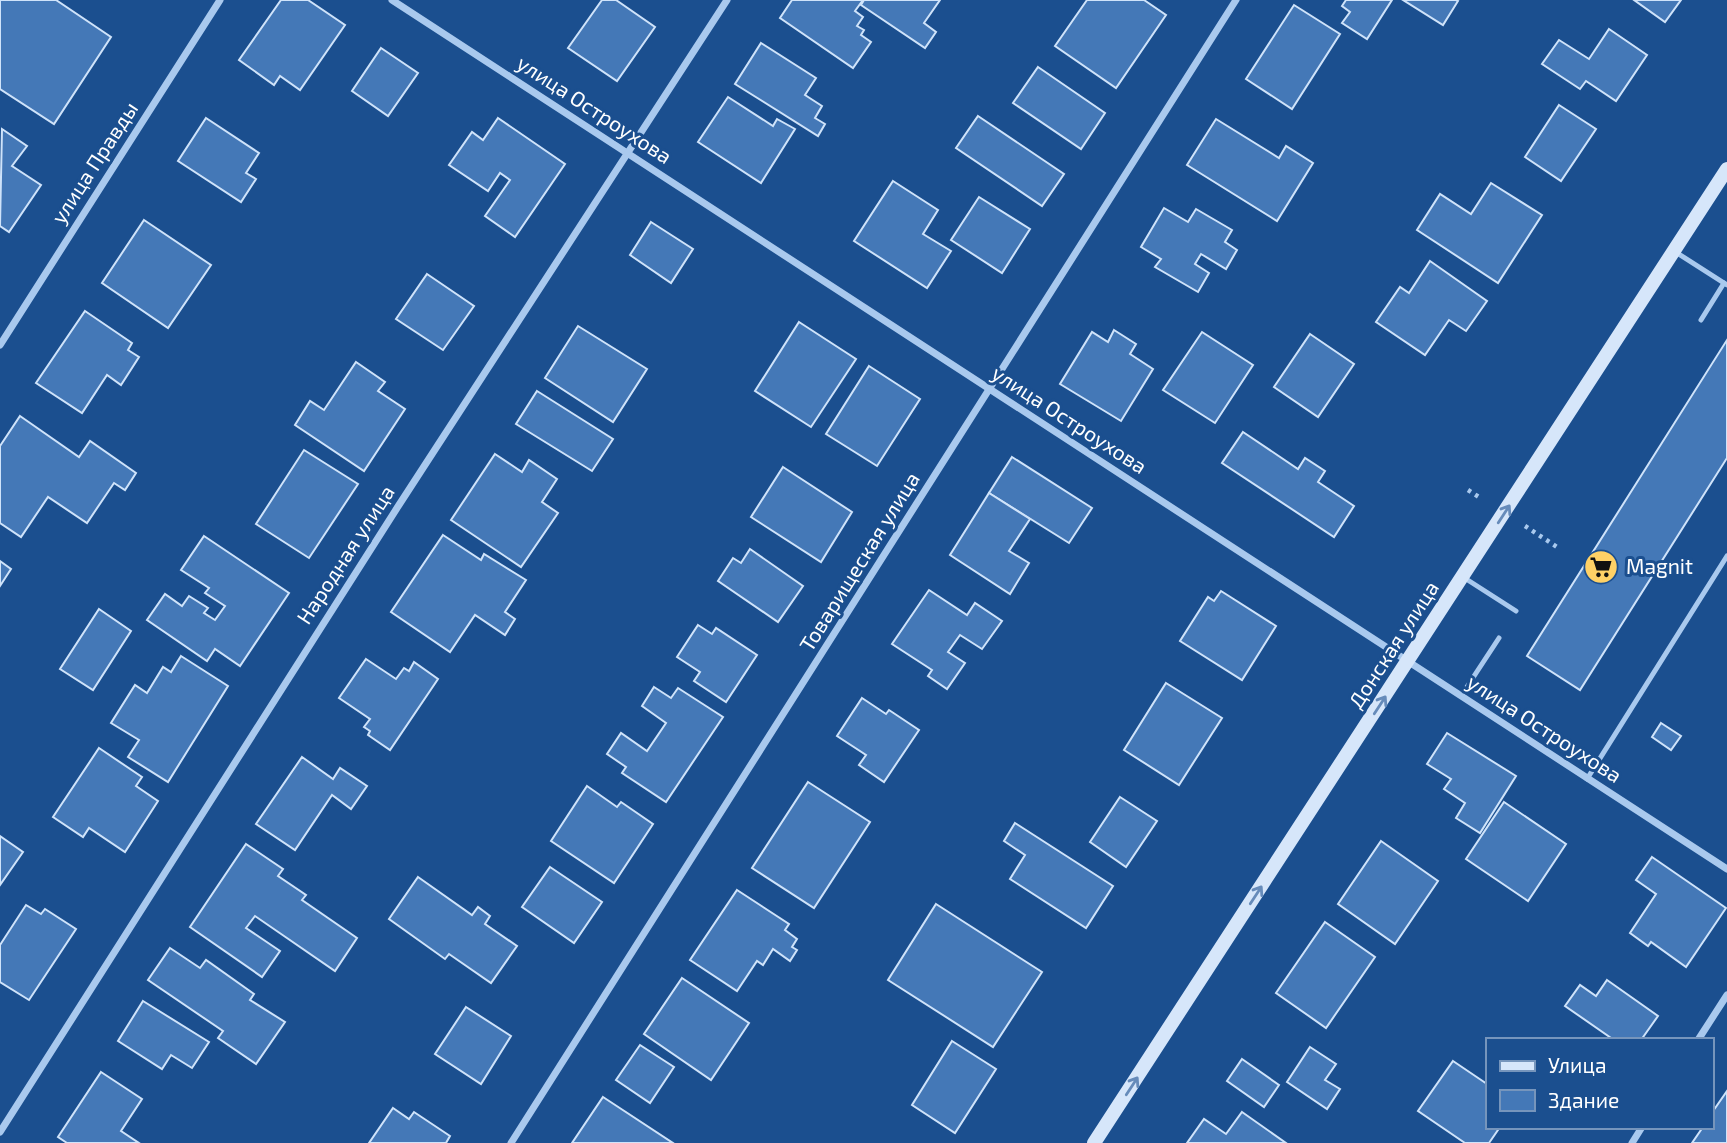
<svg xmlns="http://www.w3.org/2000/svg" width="1727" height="1143" font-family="'Exo 2',sans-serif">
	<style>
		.building { fill: #4478b7; stroke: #cfe3fa; stroke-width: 2 }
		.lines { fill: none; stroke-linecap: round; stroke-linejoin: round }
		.path { stroke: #a9c9ee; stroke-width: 4.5; stroke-dasharray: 3.5 5; stroke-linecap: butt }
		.lane { stroke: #a9c9ee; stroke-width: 5 }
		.street { stroke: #a9c9ee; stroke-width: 7 }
		.secondary { stroke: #d6e6fa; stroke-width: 14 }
		.oneway { stroke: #668bba }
		.labels { text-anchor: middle; stroke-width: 6; stroke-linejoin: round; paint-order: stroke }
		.street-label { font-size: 21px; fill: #fff; stroke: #1b4f8f }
		.poi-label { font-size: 21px; fill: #fff; stroke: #1b4f8f; text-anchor: start }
	</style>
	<rect width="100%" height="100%" fill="#1b4f8f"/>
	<!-- building -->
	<g class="building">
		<path d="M0,0H56L111,37L54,124L0,89Z"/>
		<path d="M281,0H308L345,25L300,90L280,76L274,85L239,60Z"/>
		<path d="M602,0H616L655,27L617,81L568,48Z"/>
		<path d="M792,0H863L855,11L863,17L857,26L864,30L861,35L871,42L853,68L780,18Z"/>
		<path d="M864,0H940L924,23L936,32L925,48L861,5Z"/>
		<path d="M1087,0H1144L1166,15L1116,88L1055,46Z"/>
		<path d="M1346,0H1392L1367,39L1342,23L1350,12L1342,6Z"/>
		<path d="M1403,0H1456L1458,1L1443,25Z"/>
		<path d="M1634,0H1681L1665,22Z"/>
		<path d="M1294,5L1340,34L1292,109L1246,79Z"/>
		<path d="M1609,29L1647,55L1616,101L1586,81L1580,89L1542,64L1559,40L1589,59Z"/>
		<path d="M761,43L816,78L805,95L822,106L815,118L825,124L818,136L735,84Z"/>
		<path d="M381,48L418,73L388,116L352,91Z"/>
		<path d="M1038,67L1105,113L1081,149L1013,103Z"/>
		<path d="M728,97L773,126L777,119L795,129L761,183L698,142Z"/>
		<path d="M1559,105L1596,129L1561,181L1525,157Z"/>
		<path d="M978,116L1064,174L1042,206L956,148Z"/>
		<path d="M206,118L259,153L246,173L256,179L241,202L178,161Z"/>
		<path d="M498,118L565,164L515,237L485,216L510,180L500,173L488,191L449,165L472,132L483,140Z"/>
		<path d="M1216,119L1279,158L1286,146L1313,163L1277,221L1187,165Z"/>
		<path d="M2,129L27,146L12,166L41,185L9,232L0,226Z"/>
		<path d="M893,181L938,210L923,234L951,251L927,288L854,241Z"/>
		<path d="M1491,183L1542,215L1498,283L1417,230L1440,194L1471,214Z"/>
		<path d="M979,197L1030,229L1002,273L951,240Z"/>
		<path d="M1164,208L1188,222L1196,209L1232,230L1225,242L1237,250L1226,269L1201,254L1195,264L1209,273L1198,292L1155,267L1161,259L1141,247Z"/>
		<path d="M144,220L211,265L168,328L102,283Z"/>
		<path d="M651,222L693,249L671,283L630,255Z"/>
		<path d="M1430,261L1487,301L1466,331L1449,320L1425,355L1376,322L1400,287L1409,293Z"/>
		<path d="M427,274L474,306L443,350L396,319Z"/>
		<path d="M85,311L132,343L128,350L139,357L121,385L107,375L82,413L36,383Z"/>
		<path d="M799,322L856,359L811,427L755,391Z"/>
		<path d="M578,326L647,369L613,422L545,378Z"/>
		<path d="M1114,330L1136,344L1130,354L1153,369L1121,421L1060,384L1092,332L1108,342Z"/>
		<path d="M1202,332L1253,365L1215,423L1163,390Z"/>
		<path d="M1310,334L1354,364L1318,417L1274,387Z"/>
		<path d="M1727,340V458L1580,690L1527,656Z"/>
		<path d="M356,362L385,382L378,391L405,409L364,471L295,425L310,401L324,410Z"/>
		<path d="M869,366L920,399L877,466L826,434Z"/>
		<path d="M537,391L613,439L592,471L516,424Z"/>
		<path d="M20,416L79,457L90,441L136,473L125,490L114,483L87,523L48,497L21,537L0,523V446Z"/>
		<path d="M1243,432L1298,469L1305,458L1325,471L1318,482L1354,506L1334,537L1222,463Z"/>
		<path d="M304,450L358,484L309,558L256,524Z"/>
		<path d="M495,454L522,472L529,460L557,479L542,502L558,513L521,567L451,520Z"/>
		<path d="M1012,457L1092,508L1069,543L989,493Z"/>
		<path d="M783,467L852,512L821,562L751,517Z"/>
		<path d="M989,493L1030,519L1009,551L1029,563L1010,594L950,555Z"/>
		<path d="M443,535L481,560L484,554L526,580L505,612L515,619L505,635L475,615L450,652L391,612Z"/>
		<path d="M204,536L289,593L240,666L215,649L207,661L147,620L165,594L182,606L189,596L208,608L204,613L215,620L225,606L205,593L209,588L181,570Z"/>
		<path d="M750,549L803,586L778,622L718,581L733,558L741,563Z"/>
		<path d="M0,561L11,569L0,586Z"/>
		<path d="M929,590L967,615L975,603L1002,621L982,649L960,635L948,652L965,663L947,689L928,676L932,670L892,644Z"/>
		<path d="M1221,591L1276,626L1242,680L1180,641L1208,597L1214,601Z"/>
		<path d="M99,609L131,631L93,690L60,669Z"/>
		<path d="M698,625L712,634L716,628L757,655L726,702L694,681L700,672L677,657Z"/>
		<path d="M181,656L228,686L168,782L128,757L139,740L111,723L135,685L147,693L163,667L171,672Z"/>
		<path d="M366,659L396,679L404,668L409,671L414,662L438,679L390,750L368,735L370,731L364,727L370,719L339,698Z"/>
		<path d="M1166,683L1222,718L1179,785L1124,750Z"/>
		<path d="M654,687L671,698L678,688L723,717L666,802L622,773L626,767L607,754L621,733L647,751L666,723L642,706Z"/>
		<path d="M862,698L886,714L889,710L919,730L884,782L859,765L866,755L837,736Z"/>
		<path d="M1661,723L1681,736L1671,750L1652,737Z"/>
		<path d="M1447,733L1516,776L1480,833L1456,818L1465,803L1444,789L1451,779L1427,764Z"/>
		<path d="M99,748L142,777L136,786L158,801L125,852L89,828L83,837L53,817Z"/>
		<path d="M302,757L333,779L340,768L367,786L351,809L332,795L295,850L256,824Z"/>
		<path d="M808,782L870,822L814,908L752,868Z"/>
		<path d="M587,786L617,807L621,802L653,824L614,883L551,841Z"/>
		<path d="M1120,797L1157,821L1126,867L1090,842Z"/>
		<path d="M1504,802L1566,844L1528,901L1466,859Z"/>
		<path d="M1015,823L1113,886L1086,928L1010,879L1025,855L1004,841Z"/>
		<path d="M0,836L23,852L0,885Z"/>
		<path d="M1381,841L1438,881L1395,944L1338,904Z"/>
		<path d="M246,844L283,869L278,876L306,895L302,900L357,938L335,971L255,916L246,928L280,951L262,977L190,927Z"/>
		<path d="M1652,857L1726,908L1686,967L1651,942L1648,946L1630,933L1656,894L1636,880Z"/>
		<path d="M550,867L602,902L574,943L522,907Z"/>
		<path d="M418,877L472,915L478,907L490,916L485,924L517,946L491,983L449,954L445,959L389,919Z"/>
		<path d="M737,890L789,924L785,930L797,939L792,947L797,950L790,961L773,949L763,965L757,961L737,991L690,960Z"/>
		<path d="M936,904L1042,972L993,1047L888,980Z"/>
		<path d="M26,905L41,914L45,909L76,929L29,1000L0,982V945Z"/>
		<path d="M1325,922L1375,957L1326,1028L1276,993Z"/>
		<path d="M170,948L200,968L206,960L254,994L250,1000L285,1022L256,1064L218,1038L223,1031L148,980Z"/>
		<path d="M682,978L749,1023L711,1080L644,1034Z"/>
		<path d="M1607,980L1658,1016L1641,1040H1614L1565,1006L1580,985L1596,996Z"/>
		<path d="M143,1001L209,1042L192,1068L171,1055L162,1069L118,1041Z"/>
		<path d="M466,1007L511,1036L481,1084L435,1054Z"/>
		<path d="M952,1041L996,1069L955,1133L912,1105Z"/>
		<path d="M640,1045L674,1067L650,1103L616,1080Z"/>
		<path d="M1310,1047L1336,1064L1325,1080L1340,1089L1327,1109L1287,1082Z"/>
		<path d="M1242,1059L1279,1085L1264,1107L1227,1081Z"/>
		<path d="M1453,1061L1487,1084V1127H1500L1489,1143H1465L1418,1111Z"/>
		<path d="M101,1072L142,1099L121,1131L139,1143H67L58,1137Z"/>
		<path d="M1727,1091V1143H1692L1703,1127H1711V1114Z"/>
		<path d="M603,1097L673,1143H572Z"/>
		<path d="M393,1108L409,1119L414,1112L450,1136L446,1143H369Z"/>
		<path d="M1242,1112L1286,1143H1187L1204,1119L1226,1134Z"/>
	</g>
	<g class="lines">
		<!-- path -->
		<g class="path">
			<path d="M1468,490L1482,499"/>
			<path d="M1525,526L1557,547"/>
		</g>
		<!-- lane -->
		<g class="lane">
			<path d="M1674,251L1727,285"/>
			<path d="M1701,320L1724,283"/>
			<path d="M1463,577L1516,611"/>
			<path d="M1461,696L1499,638"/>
			<path d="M1587,779L1727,556"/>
		</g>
		<!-- street -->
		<g class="street">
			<path d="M392,0L1727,869"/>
			<path d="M0,345L220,0"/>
			<path d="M1698,1040L1727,995"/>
			<path d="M0,1132L397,508L727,0"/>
			<path d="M511,1143L1236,0"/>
			<path d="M1632,1143L1642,1127"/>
		</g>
		<!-- secondary -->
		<path class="secondary" d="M1094,1143L1727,169"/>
	</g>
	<!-- one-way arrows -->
	<defs><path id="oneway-shaft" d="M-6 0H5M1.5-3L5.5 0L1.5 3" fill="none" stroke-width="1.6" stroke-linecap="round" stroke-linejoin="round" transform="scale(1.75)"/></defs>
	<g class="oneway">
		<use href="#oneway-shaft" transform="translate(1504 514) rotate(-57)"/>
		<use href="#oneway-shaft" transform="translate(1380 705) rotate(-57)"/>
		<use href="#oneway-shaft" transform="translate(1256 895) rotate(-57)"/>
		<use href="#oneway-shaft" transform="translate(1132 1086) rotate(-57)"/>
	</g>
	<!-- icons -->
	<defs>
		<g id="supermarket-disc" transform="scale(1.75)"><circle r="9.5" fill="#ffd166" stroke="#1b4f8f"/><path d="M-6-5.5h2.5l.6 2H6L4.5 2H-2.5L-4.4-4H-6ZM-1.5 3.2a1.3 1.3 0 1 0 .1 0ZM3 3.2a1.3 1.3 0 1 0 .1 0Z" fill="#111"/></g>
	</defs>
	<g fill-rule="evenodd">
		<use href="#supermarket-disc" x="1601" y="567"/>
	</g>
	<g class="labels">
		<!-- street labels -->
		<g class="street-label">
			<text transform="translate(594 110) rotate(33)" y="7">улица Остроухова</text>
			<text transform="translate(95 163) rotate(-57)" y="7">улица Правды</text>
			<text transform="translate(1069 420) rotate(33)" y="7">улица Остроухова</text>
			<text transform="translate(346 555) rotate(-57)" y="7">Народная улица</text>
			<text transform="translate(860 562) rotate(-58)" y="7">Товарищеская улица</text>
			<text transform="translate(1394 645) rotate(-57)" y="7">Донская улица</text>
			<text transform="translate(1544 729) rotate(33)" y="7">улица Остроухова</text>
		</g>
		<!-- poi labels -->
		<g class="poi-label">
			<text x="1626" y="574">Magnit</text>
		</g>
	</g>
	<!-- legend -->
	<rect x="1486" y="1038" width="228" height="91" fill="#1b4f8f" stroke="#7695bc" stroke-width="2"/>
	<rect x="1500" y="1061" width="35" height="10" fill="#d6e6fa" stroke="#7695bc" stroke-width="2"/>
	<text x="1548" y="1073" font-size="21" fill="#ffffff">Улица</text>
	<rect x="1500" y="1090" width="35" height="21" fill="#4478b7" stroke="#7695bc" stroke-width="2"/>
	<text x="1548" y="1108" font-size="21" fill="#ffffff">Здание</text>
</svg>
